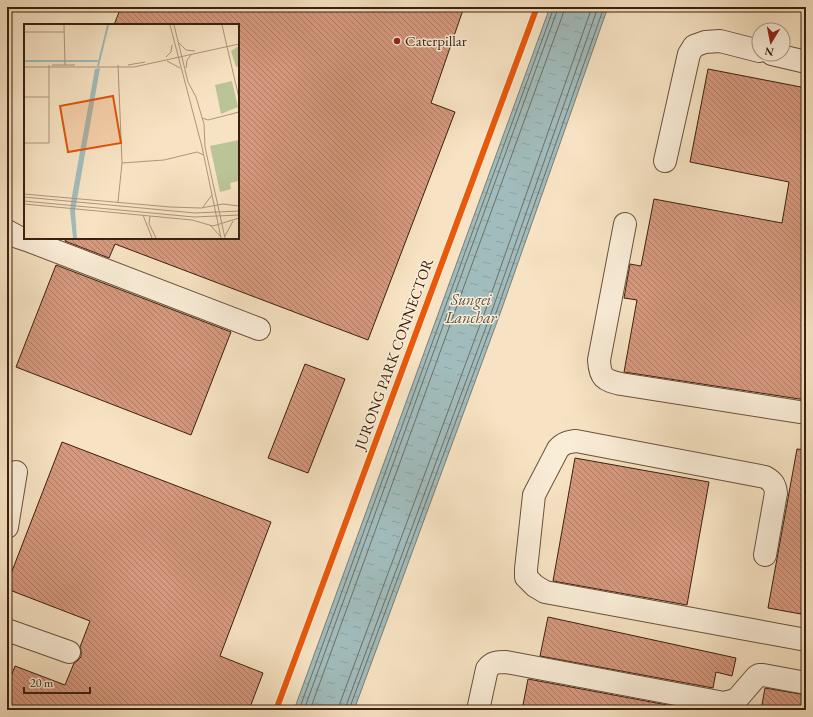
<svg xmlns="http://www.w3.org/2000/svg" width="813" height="717" font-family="'EB Garamond',serif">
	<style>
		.water { fill: url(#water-ripples); stroke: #787e77 }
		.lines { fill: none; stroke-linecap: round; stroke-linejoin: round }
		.shore { stroke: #6e6e66; stroke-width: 1 }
		.building { fill: url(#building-back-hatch); stroke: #3b200f }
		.minor-casing { stroke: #6a513c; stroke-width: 24 }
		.minor { stroke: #faedd8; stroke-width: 22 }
		.cycleway-casing { stroke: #faedd8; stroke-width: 8 }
		.cycleway { stroke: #e8590c; stroke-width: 6 }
		.poi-dot { fill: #8f2418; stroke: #faedd8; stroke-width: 1.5 }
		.labels { text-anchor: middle; stroke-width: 3; stroke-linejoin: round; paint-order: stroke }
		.poi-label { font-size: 15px; fill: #3b200f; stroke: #faedd8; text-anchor: start }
		.street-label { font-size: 15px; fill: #3b200f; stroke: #faedd8 }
		.water-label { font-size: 16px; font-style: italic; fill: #5a4f43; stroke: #faedd8 }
		.inset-river { fill: none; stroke: #a1bcbc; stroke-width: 2 }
		.inset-road { fill: none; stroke: #ac957b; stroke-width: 1 }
		.view { fill: #df560c; fill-opacity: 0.15; stroke: #df560c; stroke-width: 2 }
		.inset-edge { fill: none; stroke: #3b200f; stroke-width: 2 }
	</style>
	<defs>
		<pattern id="water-ripples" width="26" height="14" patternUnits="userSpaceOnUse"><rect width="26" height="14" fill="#a1bcbc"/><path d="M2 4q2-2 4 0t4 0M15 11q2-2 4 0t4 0" fill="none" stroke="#8ca1a0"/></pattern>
		<pattern id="building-back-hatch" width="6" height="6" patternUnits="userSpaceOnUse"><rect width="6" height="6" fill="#d6997f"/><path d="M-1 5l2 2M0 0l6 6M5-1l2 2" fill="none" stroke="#af7c66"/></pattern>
	</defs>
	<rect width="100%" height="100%" fill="#f7e3c3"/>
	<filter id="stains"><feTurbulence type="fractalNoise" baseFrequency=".005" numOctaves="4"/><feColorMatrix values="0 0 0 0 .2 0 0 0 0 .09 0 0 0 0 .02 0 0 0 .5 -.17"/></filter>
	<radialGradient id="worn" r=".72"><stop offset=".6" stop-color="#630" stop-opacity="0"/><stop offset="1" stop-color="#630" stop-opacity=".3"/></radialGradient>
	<!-- water -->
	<path class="water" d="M550,7H608L501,311L354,710H294Z"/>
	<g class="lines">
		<!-- shore -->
		<g class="shore">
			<path d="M299,710L553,10V7"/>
			<path d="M304,710L557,11L558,7"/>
			<path d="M310,710L563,14L564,7"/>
			<path d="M339,710L340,703L487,306L592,7"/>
			<path d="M345,710L346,706L493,308L598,7"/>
			<path d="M350,710V707L497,310L604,7"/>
		</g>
	</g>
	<!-- building -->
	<g class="building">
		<path d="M121,7H464L431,103L455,112L368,340L115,244L109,258L65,241L66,238H238V25H114Z"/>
		<path d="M708,69L806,88V400L624,372L637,300L624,298L630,264L641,266L654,199L782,223L789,182L690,162Z"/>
		<path d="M56,265L231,332L191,435L16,367Z"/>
		<path d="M305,364L345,379L308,473L268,458Z"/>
		<path d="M62,442L271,522L220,656L263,673L249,710H7V687L15,666L65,685L74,663L77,661L81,657V650L80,647L90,621L7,589V584Z"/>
		<path d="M797,449L806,450V588L801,614L768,608Z"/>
		<path d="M575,458L709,482L687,605L553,581Z"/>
		<path d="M548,617L736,658L732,676L716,672L713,688L540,656Z"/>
		<path d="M528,679L694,710H522Z"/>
		<path d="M765,688L806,695V710H761Z"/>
	</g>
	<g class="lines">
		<!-- minor casing -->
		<g class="minor-casing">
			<g id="minor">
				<path d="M772,54L806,62"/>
				<path d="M665,161L689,54L694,46L705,42L720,41L759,51"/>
				<path d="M625,224L599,360C600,378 604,380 621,384L806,413"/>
				<path d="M7,231L18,237L27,240L259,329"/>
				<path d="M7,527L16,472"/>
				<path d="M765,555L776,493C775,484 772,481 765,477L576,441C568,442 563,443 558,449L534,495L526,569V577L535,586L545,592L806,640"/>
				<path d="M7,630L69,652"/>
				<path d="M478,710L487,669C492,662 498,662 506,662L724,703L732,701L737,699L756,677L759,675H763L806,683"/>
			</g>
		</g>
		<!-- minor -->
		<use href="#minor" class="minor"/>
		<!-- cycleway casing -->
		<g class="cycleway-casing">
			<path id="cycleway" d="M276,710L537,7"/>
		</g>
		<!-- cycleway -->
		<use href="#cycleway" class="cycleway"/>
	</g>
	<!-- markers -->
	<circle class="poi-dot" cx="397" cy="41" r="4"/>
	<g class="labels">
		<!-- poi labels -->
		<g class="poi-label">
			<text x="405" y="46">Caterpillar</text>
		</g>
		<!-- street labels -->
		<g class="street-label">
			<text transform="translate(394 354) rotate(-70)" y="5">JURONG PARK CONNECTOR</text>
		</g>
		<!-- water labels -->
		<g class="water-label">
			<text x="471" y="305">Sungei<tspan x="471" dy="18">Lanchar</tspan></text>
		</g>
	</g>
	<!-- overview -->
	<g transform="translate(24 24)">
		<rect width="215" height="215" fill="#f7e3c3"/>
		<path d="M215,22V42L212,43L207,27ZM208,57L214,83L197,90L191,61ZM215,116V157L206,159L207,165L196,168L186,122Z" fill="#bac496"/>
		<path d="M76,44L51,187L53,214H49L46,186L48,172L71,45Z" fill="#a1bcbc"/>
		<path class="inset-river" d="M0,37H74M74,42L84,1"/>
		<path class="inset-road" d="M40,1L41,41M146,1L178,123L197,214M150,1L164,58L172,73L180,100L181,123L201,214M198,1L215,74M0,8H40M155,19L162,26L171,27M142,33L147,28L148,21M143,37L156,44M28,41H51M104,41L121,38M0,43H110L215,20M162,44L163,36L167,31M0,73H25M178,94L184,96L215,88M0,119H25V41M98,139L140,136L173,128L180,131M0,170L146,183L177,184L199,180L215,182M0,173L171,189L215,187M0,177L170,193L215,191M94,178L98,139L94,41M0,180L168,196L189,202L215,194M179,183L188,171M119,191L128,214M126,192L125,200L132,214M186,201L196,212M201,212L209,197"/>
		<path class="view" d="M89,72L97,119L44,128L36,82Z"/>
		<rect width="215" height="215" class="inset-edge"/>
	</g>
	<!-- margin -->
	<rect width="813" height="717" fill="none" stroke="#f7e3c3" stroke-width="24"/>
	<rect x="8" y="8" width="797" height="701" fill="none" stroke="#3b200f" stroke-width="2"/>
	<rect x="12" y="12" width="789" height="693" fill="none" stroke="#3b200f"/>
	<!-- north arrow -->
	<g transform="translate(771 42) rotate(190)"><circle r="19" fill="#faedd8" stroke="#ae9b88"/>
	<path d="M0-3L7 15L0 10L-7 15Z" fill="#8f2418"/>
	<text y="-6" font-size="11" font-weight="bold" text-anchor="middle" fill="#3b200f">N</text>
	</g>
	<!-- scale -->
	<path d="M24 687v6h66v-6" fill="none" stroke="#3b200f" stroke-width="2"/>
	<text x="30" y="687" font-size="12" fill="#3b200f" stroke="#faedd8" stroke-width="3" paint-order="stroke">20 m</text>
	<rect width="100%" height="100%" filter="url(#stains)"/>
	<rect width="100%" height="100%" fill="url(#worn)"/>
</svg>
